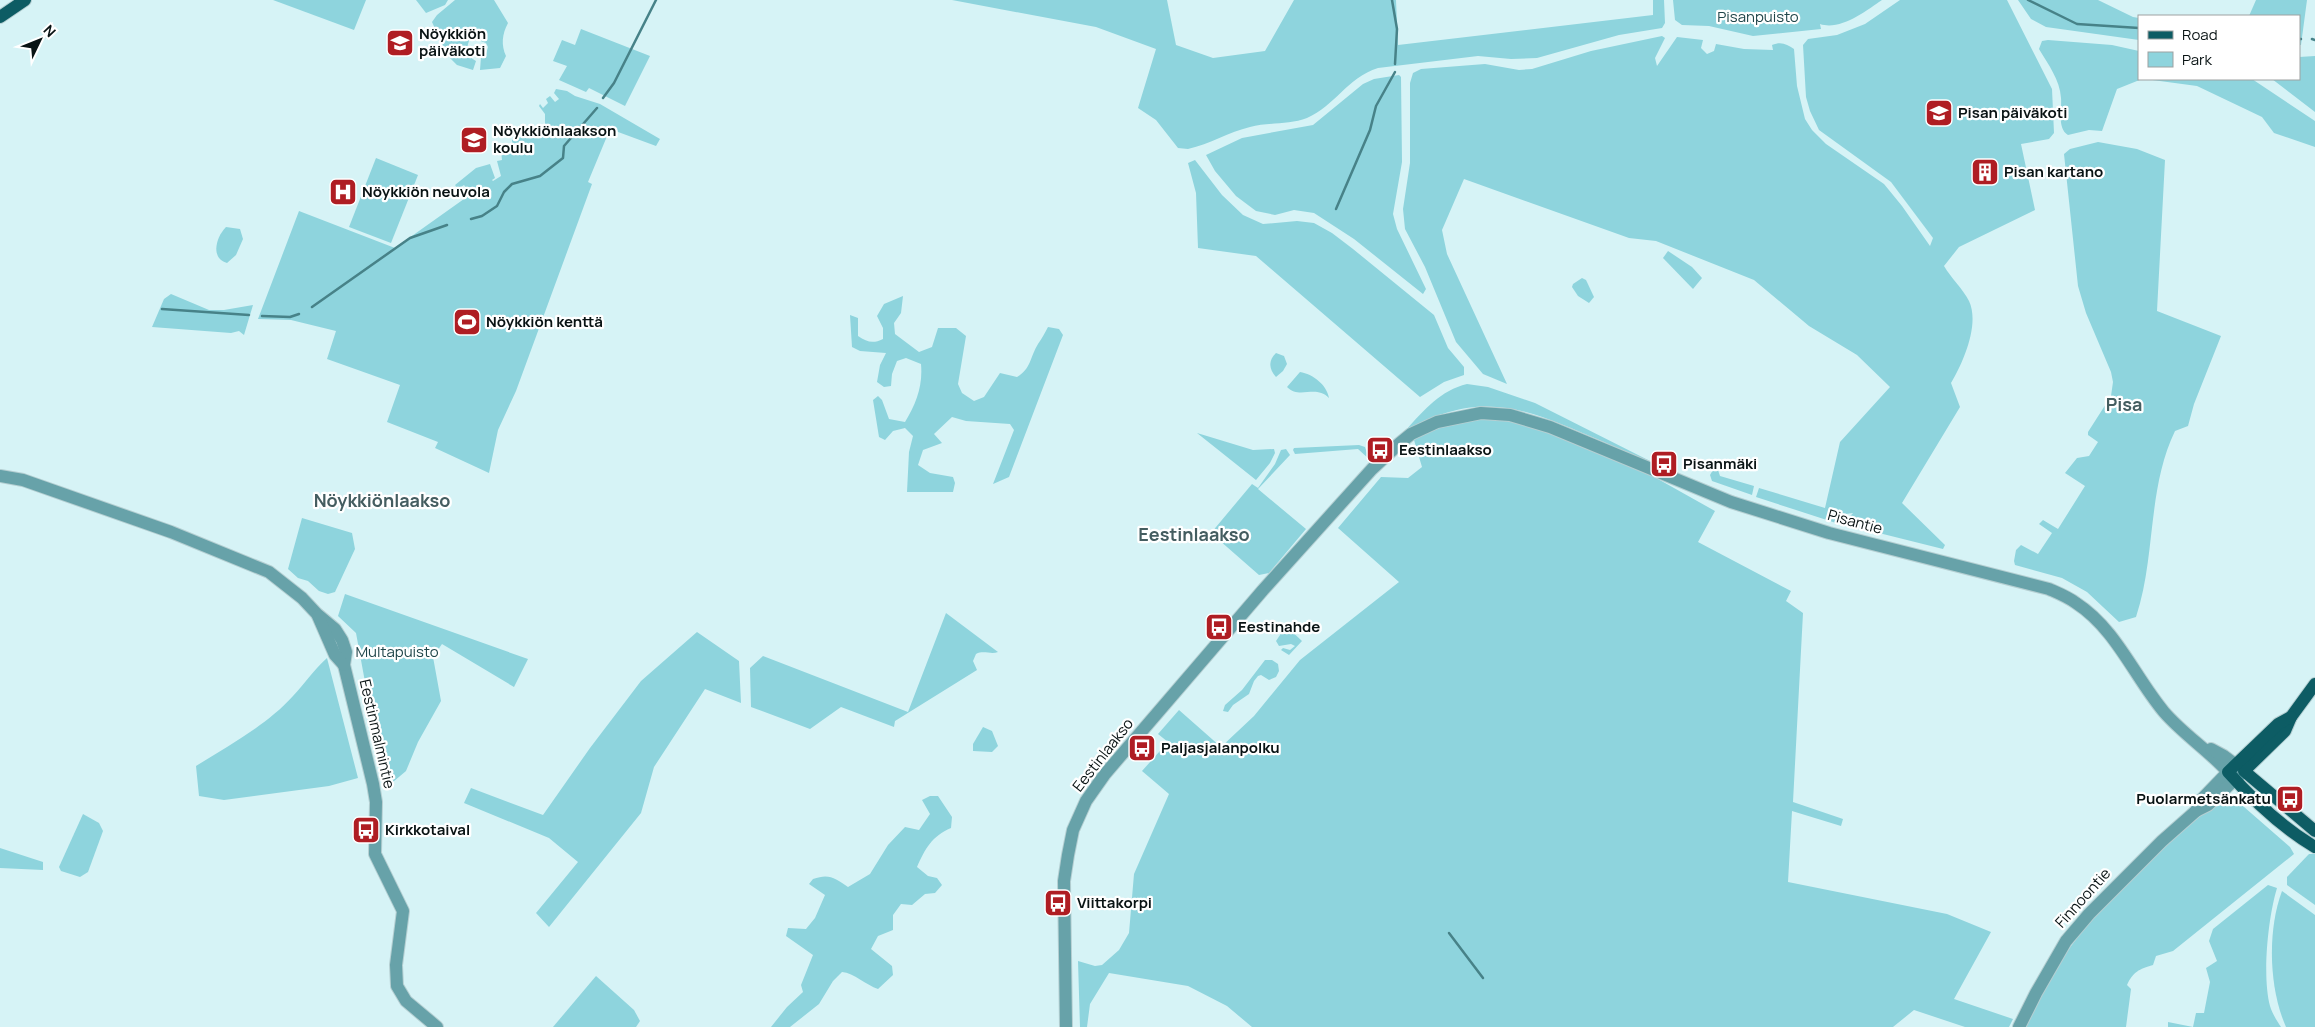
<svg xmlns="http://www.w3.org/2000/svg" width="2315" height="1027" font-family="Manrope,sans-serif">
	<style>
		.green { fill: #8ed4dd }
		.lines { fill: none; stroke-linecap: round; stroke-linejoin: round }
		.stream { stroke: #478288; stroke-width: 2.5 }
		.tertiary-casing { stroke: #b5cfd2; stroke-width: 14 }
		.primary-casing { stroke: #b5cfd2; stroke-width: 14 }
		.tertiary { stroke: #67a2a9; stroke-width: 12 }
		.primary { stroke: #0d5c64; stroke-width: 12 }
		.labels { text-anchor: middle; stroke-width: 4.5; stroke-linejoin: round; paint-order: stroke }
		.park-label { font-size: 15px; fill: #20464a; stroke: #fff }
		.poi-label { font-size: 15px; font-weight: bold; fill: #091314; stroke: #fff; text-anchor: start }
		.street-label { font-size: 15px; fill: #091314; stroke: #fff }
		.quarter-label { font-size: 18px; font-weight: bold; fill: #445d60; stroke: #fff }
	</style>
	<rect width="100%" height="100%" fill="#d6f3f6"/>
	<!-- green -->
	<g class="green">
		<path d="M273,0H366L354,30Z"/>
		<path d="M416,0H448L445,5L426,13Z"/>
		<path d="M455,0H494L508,23C502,34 501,45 506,56L500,68L480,70L481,57L486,54L488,47L486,43L478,40L476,37L470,38C466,49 465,55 476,61L473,70L457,65L448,56L432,22L437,15Z"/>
		<path d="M952,0H1167L1176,45L1213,58L1265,51L1294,0H1396L1398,45L1653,15V0H1664L1665,23L1662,28L1619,35L1537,58L1511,59L1478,56L1378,68C1347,78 1335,106 1307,118C1289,125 1268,122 1250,127C1229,132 1210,144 1188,149L1178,148L1156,120L1138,108L1156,49L1096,27Z"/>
		<path d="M1673,0H1882C1866,11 1840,31 1820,24L1821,29L1753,36L1709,26L1682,25L1675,20Z"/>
		<path d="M1900,0H2007L2052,89L2054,133L2049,139L2021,144L2035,210L1959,247L1944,266C1951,278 1963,289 1969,301C1980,324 1963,363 1951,383L1960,407L1902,503L1945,545L1943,549L1843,524L1853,513L1846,514L1836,523L1756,497L1759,488L1825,508L1840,442L1890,387L1857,355L1809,326L1754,280L1656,241L1629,238L1464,179L1442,230L1447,254L1507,384L1483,374L1456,342L1425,267L1405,229L1403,209L1410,163V83L1413,73L1421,69L1472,65L1485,64L1519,70L1532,69L1591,51L1662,36L1665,38L1655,58L1657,66L1677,37L1703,40L1701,48L1707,54L1714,51L1716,44L1744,49L1773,50L1772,45C1781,41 1787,44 1794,49L1797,86L1805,119L1812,130L1826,144L1884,184L1902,206L1930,246L1933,238L1891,182L1819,130L1810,111L1806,97L1803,45L1808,39L1837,35L1865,24Z"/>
		<path d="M2018,0H2098L2133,17L2139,18V40L2046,27L2031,19Z"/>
		<path d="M2256,0H2307L2301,45H2299V16H2249Z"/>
		<path d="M581,29L650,56L625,106L589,88L586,92L559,80L567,66L553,61L562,40L575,45Z"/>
		<path d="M2048,40L2112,45L2139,51V79H2142L2117,89L2102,131L2089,130L2068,135C2057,128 2062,110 2061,98C2060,80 2048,64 2039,49L2042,41Z"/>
		<path d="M2315,56V112L2272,79H2299V57Z"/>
		<path d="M1399,75L1401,77L1402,162L1393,214L1397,229L1426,289L1423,294L1354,239L1314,213L1294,210L1275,215L1256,211L1236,196L1215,171L1206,155L1242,138L1313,125L1363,84L1374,79Z"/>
		<path d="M2145,79H2252L2315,121V147L2274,133L2262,117L2197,86Z"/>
		<path d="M556,89L567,91L575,96L600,104L660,139L656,146L610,129L588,182L592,184L516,391L498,430L489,473L435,448L438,442L387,422L400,385L327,359L336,331L291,320L258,319L299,211L395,248L471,194L464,185L458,189L455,185L476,168L490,164L495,178L492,180L493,181L501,176L497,161L502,160L501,150L513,149L512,140L517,136L524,138L527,128L537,131L545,128V114L539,106L540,104L543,108L548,103L546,99L550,96L555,102L559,99L554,93Z"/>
		<path d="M2098,142L2137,149L2165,160L2157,311L2221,336L2194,404L2188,426L2175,431C2147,489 2156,557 2136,617L2119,622L2087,592L2062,578L2015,565L2014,561L2016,550L2021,545L2038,554L2052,533L2039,524L2043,520L2058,529L2085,486L2065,473L2077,458L2089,456L2098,442L2088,435V432L2111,396L2113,382L2111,372L2086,313L2078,286L2064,154L2070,149Z"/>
		<path d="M376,158L418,175L391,243L349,227Z"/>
		<path d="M1195,160L1222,195L1243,215L1263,224L1297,221L1314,223L1332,233L1353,249L1434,315L1448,348L1464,367V375L1444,382L1420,397L1256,256L1198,248L1196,193L1188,163Z"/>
		<path d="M226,227L240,229L243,239L236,255L227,263C210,258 216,237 226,227Z"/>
		<path d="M1668,251L1692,267L1702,278L1693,289L1663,258Z"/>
		<path d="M1582,278L1586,280L1594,297L1589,303L1578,296L1572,287L1573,284Z"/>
		<path d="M171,294L209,310H224L253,305L244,335L239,331L231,333L152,327L164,299Z"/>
		<path d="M903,296L901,313L894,323L895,334L919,352L932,347L938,328H956L966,336L958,384L962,393L974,401L984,397L1000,373L1017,377C1031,369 1030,357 1038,344C1042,338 1045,333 1048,327L1059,329L1063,335L1009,477L993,484L1014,430L1010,424L966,421L952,417L934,434L942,443L923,450L918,465L930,473L953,477L955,483L953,492H907L909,452L913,436L905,428L893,431L885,440L879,437L873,400L878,396L882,400L889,419L905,422C916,404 923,386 921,364L906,358L897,361L892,374L891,386L884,387L877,382L880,365L886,353L860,351L852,347L850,315L858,318V336C867,342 873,344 883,339V328L877,316L884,304Z"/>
		<path d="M1276,353L1284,356L1287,364L1283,371L1276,377C1269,370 1268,360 1276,353Z"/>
		<path d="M1300,372C1313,374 1327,385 1329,398C1315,384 1300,400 1287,387Z"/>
		<path d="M1467,384L1488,387L1535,403L1650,461C1634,457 1619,449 1604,442C1527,410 1486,387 1406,430C1424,410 1441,390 1467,384Z"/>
		<path d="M1477,419L1508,420L1532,426L1649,474L1715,511L1698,542L1791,591L1786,601L1803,613L1793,802L1843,819L1841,826L1792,811L1788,882L1947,914L1991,932L1954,999L2013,1019L2009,1027H1965L1914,1010L1893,1027H1252L1227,1006L1188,986L1109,973L1090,1004L1087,1027H1080L1078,961L1095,966L1102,965L1119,950L1129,933L1134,874L1169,794L1142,771L1168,742L1158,734L1179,710L1221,747L1254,716L1300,660L1399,582L1338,528L1381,477L1408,478L1422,467L1414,440L1429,430Z"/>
		<path d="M1197,433L1253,450L1274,449L1275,453L1270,463L1256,480Z"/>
		<path d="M1359,445L1365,447L1369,459L1358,449L1295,454L1293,450L1294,448Z"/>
		<path d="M1286,449L1290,455L1258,489L1306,529L1269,573L1259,575L1211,533L1252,484L1258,488L1275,464L1281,450Z"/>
		<path d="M1717,463L1721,464L1718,470L1720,476L1754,486L1752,495L1712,481L1710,475Z"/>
		<path d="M302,518L352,533L355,549L335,592L328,594L319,591L308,581L298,578L288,569Z"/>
		<path d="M345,594L528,659L514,687L442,644L433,657L441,701L418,742L406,771L393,782L370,709L356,633L338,616Z"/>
		<path d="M946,613L998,652C991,655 984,650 976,654L973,661L977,670L895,721L894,727L841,707L810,729L751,707L750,668L763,656L908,712Z"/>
		<path d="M1286,626L1302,641L1289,655L1281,650L1283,648L1290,650L1295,646L1291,644L1279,646L1276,641Z"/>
		<path d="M697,632L739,661L741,703L705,689L654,767L641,813L549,927L536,913L578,862L549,838L464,803L471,788L543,815L590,748L641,681Z"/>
		<path d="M327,658L358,778L329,786L224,800L199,796L196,766C228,746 267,725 293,696C305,683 313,671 327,658Z"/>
		<path d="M1265,660H1272L1278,664L1279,671L1276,677L1269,680L1261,675L1258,676L1254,681L1249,694L1233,705L1228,712L1223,711L1225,705L1242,690Z"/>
		<path d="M983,727L992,731L998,746L992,752L973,751V744Z"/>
		<path d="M2228,793L2290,847L2294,854L2173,951L2156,956L2153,965C2139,969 2133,972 2127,985L2131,989L2126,1027H2026C2041,997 2056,965 2077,938C2119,882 2174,837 2228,793Z"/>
		<path d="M930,796H938L952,817L951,828C932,836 925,849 917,867L928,876L937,878L942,885L935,893L925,894L912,905L901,904L893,915V930L878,936L871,949L892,966L893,975L878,989C866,985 854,973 842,972L833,981L819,1004L790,1027H771L787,1007L803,992L801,985L813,955L786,936L788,928L806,929L815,918L825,895L809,884L813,879C829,873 835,878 848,887L870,874L888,845L905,827L919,830L930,814L922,800Z"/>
		<path d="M83,814L99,823L103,831L88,872L80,877L61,871L59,867Z"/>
		<path d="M0,848L43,862V870L0,868Z"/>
		<path d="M2309,854H2315V905L2287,885V877Z"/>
		<path d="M2268,885L2277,888C2268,918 2262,976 2270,1006C2272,1013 2277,1021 2281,1027H2168V1022L2193,1027L2196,1013H2204L2210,982L2206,968L2217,961L2209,941L2213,929Z"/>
		<path d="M2282,891L2315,915V1027H2286C2269,989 2267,931 2282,891Z"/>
		<path d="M596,976L634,1010L640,1021L636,1027H553Z"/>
	</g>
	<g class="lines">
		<!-- stream -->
		<g class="stream">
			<path d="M1392,0L1397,29L1395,64"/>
			<path d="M2028,0L2077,24L2139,28"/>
			<path d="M2299,39H2301"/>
			<path d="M2312,39L2315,40"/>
			<path d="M603,98L614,83L656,0"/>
			<path d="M1336,209L1370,130L1376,106L1395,72"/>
			<path d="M471,219L482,216L497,206L504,192L512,184L540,176L563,158L564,146L597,108"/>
			<path d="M312,307L410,238L447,225"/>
			<path d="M162,309L249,315"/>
			<path d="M262,316L290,317L299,314"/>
			<path d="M1449,933L1483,978"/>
		</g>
		<!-- tertiary casing -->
		<g class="tertiary-casing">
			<g id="tertiary">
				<path d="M0,476L23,480L171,532L269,572L302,598L317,614L335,629L342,640L346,652L344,665L373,784L376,802L375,854L403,911L396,965L397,986L406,1001L437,1027"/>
				<path d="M318,616L335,655L344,665"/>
				<path d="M1066,1027L1064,881L1068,855L1073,830L1086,801L1105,774L1263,590L1372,469L1400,443L1411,434L1437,422L1481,413L1510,415L1550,427L1731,502L1829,533L2049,589C2058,593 2068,597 2076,603C2116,629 2134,676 2164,712C2183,734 2208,750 2228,772L2201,800L2196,811"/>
				<path d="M2019,1027L2036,993L2066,941L2089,914L2162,841L2196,811L2208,805L2244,771L2224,756L2211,749"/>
			</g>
		</g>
		<!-- primary casing -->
		<g class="primary-casing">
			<g id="primary">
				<path d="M0,17L25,0"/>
				<path d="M2315,684L2291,717L2285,731L2244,771L2315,831"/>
				<path d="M2291,717L2278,724L2228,772C2253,800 2283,828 2315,847"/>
			</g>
		</g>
		<!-- tertiary -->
		<use href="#tertiary" class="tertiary"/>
		<!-- primary -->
		<use href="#primary" class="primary"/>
	</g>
	<!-- icons -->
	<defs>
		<g id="school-square" transform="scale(1.4375)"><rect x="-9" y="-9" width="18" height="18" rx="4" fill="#af1d23" stroke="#fff"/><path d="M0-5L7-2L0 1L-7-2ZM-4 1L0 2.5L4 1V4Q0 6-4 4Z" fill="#fff"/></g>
		<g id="building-square" transform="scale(1.4375)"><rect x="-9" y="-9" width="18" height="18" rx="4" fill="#af1d23" stroke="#fff"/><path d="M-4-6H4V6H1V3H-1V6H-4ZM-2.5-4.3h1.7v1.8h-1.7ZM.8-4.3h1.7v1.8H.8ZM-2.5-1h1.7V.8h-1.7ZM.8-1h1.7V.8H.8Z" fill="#fff"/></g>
		<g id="hospital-square" transform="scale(1.4375)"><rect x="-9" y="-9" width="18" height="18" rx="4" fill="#af1d23" stroke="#fff"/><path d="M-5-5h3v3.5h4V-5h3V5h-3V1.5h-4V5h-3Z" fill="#fff"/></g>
		<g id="stadium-square" transform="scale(1.4375)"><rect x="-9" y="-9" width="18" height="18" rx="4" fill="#af1d23" stroke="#fff"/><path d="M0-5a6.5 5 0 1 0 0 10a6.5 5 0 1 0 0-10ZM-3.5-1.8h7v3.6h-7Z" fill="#fff"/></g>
		<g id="bus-square" transform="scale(1.4375)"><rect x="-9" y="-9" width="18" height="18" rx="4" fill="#af1d23" stroke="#fff"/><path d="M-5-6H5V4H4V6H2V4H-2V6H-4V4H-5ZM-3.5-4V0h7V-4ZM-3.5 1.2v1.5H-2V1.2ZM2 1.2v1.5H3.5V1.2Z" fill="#fff"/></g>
	</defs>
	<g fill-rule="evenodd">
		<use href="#school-square" x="400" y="43"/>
		<use href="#school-square" x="1939" y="113"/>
		<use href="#school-square" x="474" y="140"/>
		<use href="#building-square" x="1985" y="172"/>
		<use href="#hospital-square" x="343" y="192"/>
		<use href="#stadium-square" x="467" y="322"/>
		<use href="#bus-square" x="1380" y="450"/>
		<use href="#bus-square" x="1664" y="464"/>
		<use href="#bus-square" x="1219" y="627"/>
		<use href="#bus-square" x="1142" y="748"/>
		<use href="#bus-square" x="2290" y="799"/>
		<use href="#bus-square" x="366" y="830"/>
		<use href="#bus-square" x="1058" y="903"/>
	</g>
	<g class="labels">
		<!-- park labels -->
		<g class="park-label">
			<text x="1758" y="22">Pisanpuisto</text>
			<text x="397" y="657">Multapuisto</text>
		</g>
		<!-- poi labels -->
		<g class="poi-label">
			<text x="419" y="39">Nöykkiön<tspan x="419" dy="17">päiväkoti</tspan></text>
			<text x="1958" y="118">Pisan päiväkoti</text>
			<text x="493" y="136">Nöykkiönlaakson<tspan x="493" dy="17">koulu</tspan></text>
			<text x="2004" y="177">Pisan kartano</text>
			<text x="362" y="197">Nöykkiön neuvola</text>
			<text x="486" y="327">Nöykkiön kenttä</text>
			<text x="1399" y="455">Eestinlaakso</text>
			<text x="1683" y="469">Pisanmäki</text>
			<text x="1238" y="632">Eestinahde</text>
			<text x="1161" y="753">Paljasjalanpolku</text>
			<text x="2271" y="804" text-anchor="end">Puolarmetsänkatu</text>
			<text x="385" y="835">Kirkkotaival</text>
			<text x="1077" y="908">Viittakorpi</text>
		</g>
		<!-- street labels -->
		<g class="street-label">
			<text transform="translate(1855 522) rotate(15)" y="5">Pisantie</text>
			<text transform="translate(377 734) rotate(77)" y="5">Eestinmalmintie</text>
			<text transform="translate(1103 755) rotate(-52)" y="5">Eestinlaakso</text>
			<text transform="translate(2083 898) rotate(-48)" y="5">Finnoontie</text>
		</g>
		<!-- quarter labels -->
		<g class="quarter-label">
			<text x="2124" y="411">Pisa</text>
			<text x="382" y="507">Nöykkiönlaakso</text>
			<text x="1194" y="541">Eestinlaakso</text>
		</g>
	</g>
	<!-- legend -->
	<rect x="2138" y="15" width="162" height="65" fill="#ffffff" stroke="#9da1a1"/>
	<rect x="2148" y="31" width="25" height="8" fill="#0d5c64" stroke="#9da1a1"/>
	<text x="2182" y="40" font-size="15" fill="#091314">Road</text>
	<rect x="2148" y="52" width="25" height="15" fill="#8ed4dd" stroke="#9da1a1"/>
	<text x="2182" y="65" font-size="15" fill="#091314">Park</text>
	<!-- north arrow -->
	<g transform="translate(40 40) rotate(47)" stroke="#ffffff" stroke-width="4" paint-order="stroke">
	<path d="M0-4L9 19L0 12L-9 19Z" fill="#091314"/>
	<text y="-8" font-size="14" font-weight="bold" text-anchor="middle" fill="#091314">N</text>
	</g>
</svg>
